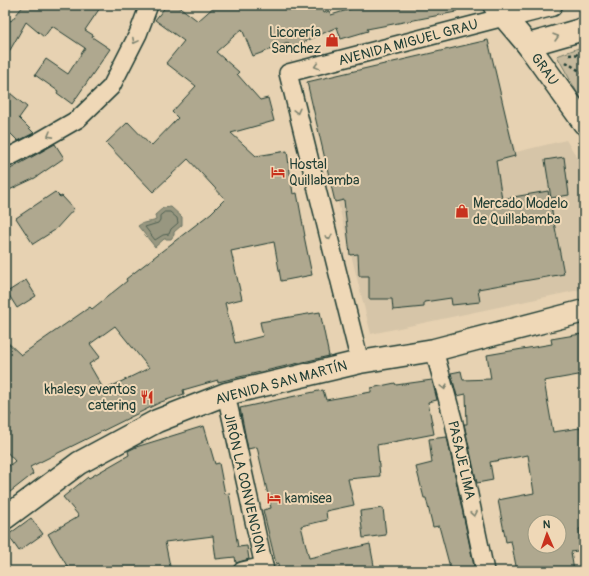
<svg xmlns="http://www.w3.org/2000/svg" width="589" height="576" font-family="Pangolin,sans-serif">
	<style>
		.built { fill: #d6c5a8 }
		.green { fill: #c6b99d; stroke: #727b68 }
		.water { fill: #989780; stroke: #687362 }
		.lines { fill: none; stroke-linecap: round; stroke-linejoin: round }
		.shore { stroke: #4f6152; stroke-width: 1 }
		.building { fill: #afa88f; stroke: #1f3d34; fill-rule: evenodd }
		.street-casing { stroke: #1f3d34; stroke-width: 20 }
		.secondary-casing { stroke: #1f3d34; stroke-width: 25 }
		.primary-casing { stroke: #1f3d34; stroke-width: 25 }
		.path { stroke: #1f3d34; stroke-width: 2.5; stroke-dasharray: 3 3; stroke-linecap: butt }
		.street { stroke: #efd8b7; stroke-width: 17 }
		.secondary { stroke: #efd8b7; stroke-width: 22 }
		.primary { stroke: #efd8b7; stroke-width: 22 }
		.oneway { stroke: #7d836f }
		.labels { text-anchor: middle; stroke-width: 4; stroke-linejoin: round; paint-order: stroke }
		.poi-label { font-size: 14px; fill: #1f3d34; stroke: #efd8b7; text-anchor: start }
		.street-label { font-size: 14px; fill: #1f3d34; stroke: #efd8b7 }
	</style>
	<rect width="100%" height="100%" fill="#e7d2b2"/>
	<filter id="ink" filterUnits="userSpaceOnUse"><feTurbulence type="fractalNoise" baseFrequency=".025" numOctaves="2"/><feDisplacementMap in="SourceGraphic" scale="8" xChannelSelector="R" yChannelSelector="G"/><feConvolveMatrix kernelMatrix="1 2 1 2 8 2 1 2 1" color-interpolation-filters="sRGB"/></filter>
	<g filter="url(#ink)">
		<!-- built -->
		<path class="built" d="M486,43L516,152L566,140L584,168V289L371,334L308,83Z"/>
		<!-- green -->
		<path class="green" d="M584,46V105L557,56Z"/>
		<!-- water -->
		<path class="water" d="M171,207L182,217V225L174,232V235L171,239H164L155,247L138,226C144,221 150,223 156,220L155,215L163,208Z"/>
		<g class="lines">
			<!-- shore -->
			<path class="shore" d="M165,212H170L177,218L178,223L171,229L169,234L163,235L155,240L145,227L158,223L160,220V216Z"/>
		</g>
		<!-- building -->
		<g class="building">
			<path d="M24,5H102L85,30L93,35L92,37L110,49L72,104L57,93L58,91L35,75L46,59L68,74L85,48L52,26L44,37L26,22L5,59V18L11,21Z"/>
			<path d="M167,5H177L198,21L216,5H320L324,13L329,11L331,15L364,5H456V12L367,29L368,31L341,39L337,27L291,48L288,43L253,56L242,29L216,52L239,72L237,74L260,100L268,98L274,121L231,133L256,156L287,151L293,194L297,193L305,236H304L312,275L281,281L274,242L231,251L242,299L225,303L235,343L263,336L260,322L320,312L329,356L218,382V380L183,390L184,394L161,402L30,467L33,474L5,496V469L15,461L5,450V420L11,415L5,406V340L21,355L90,307L92,309L127,281L126,279L211,213L225,199L188,159L153,192L106,143L128,122L151,146L178,118L172,112L196,86L166,63L184,41L155,20ZM115,326L149,368L104,390L89,364L100,357L90,344Z"/>
			<path d="M488,40L515,156L496,161L502,199L548,191L564,274L478,289L480,302L452,305L451,298L424,302V307L393,310L392,299H369V276H359L358,254L350,255L344,200L335,202L307,82Z"/>
			<path d="M5,89L27,107L19,118L34,133L18,141L8,131L5,135Z"/>
			<path d="M55,144L64,158L35,178L5,192V172Z"/>
			<path d="M564,157L569,195L551,198L545,160Z"/>
			<path d="M55,192L60,197L62,196L74,209L55,230L33,244L16,218Z"/>
			<path d="M26,280L36,296L17,308L7,292Z"/>
			<path d="M581,334L584,351V374L544,381L553,432L580,428L584,451V528L579,529L583,550L571,552L574,571H517L511,541L506,542L498,500L534,493L528,455L490,462L493,480L477,483L464,424H467L466,394L457,396L451,373L461,371L463,380L491,379L487,355L552,344L551,339ZM535,522H559V546H535Z"/>
			<path d="M432,380L437,400L428,402L434,434L377,445L380,476L348,479L354,505L326,511L327,520L301,526L309,558L370,544L375,571H278V565L279,563L276,564L263,510L271,508L257,447L248,449L240,408L323,390L326,400L371,392V388L395,383L396,385Z"/>
			<path d="M204,426L215,464L219,463L225,494L229,493L238,547L247,546L249,559L236,563L235,557L216,559L213,536L165,542L171,571H70L48,534L79,516L63,497L88,477L89,478L129,455L128,451L136,447Z"/>
			<path d="M447,437L475,571H451L439,526L433,527L426,498H424L416,467L432,463L429,439Z"/>
			<path d="M383,508L386,535L363,538L360,511Z"/>
			<path d="M31,518L43,534L19,551L8,535Z"/>
		</g>
		<g class="lines">
			<!-- street casing -->
			<g class="street-casing">
				<g id="street">
					<path d="M5,159L38,142L78,119L111,87L138,34L149,5"/>
					<path d="M434,350L454,423L485,571"/>
					<path d="M360,362L288,73L504,17"/>
					<path d="M226,394L265,571"/>
					<path d="M242,571L264,566"/>
				</g>
			</g>
			<!-- secondary casing -->
			<g class="secondary-casing">
				<path id="secondary" d="M5,518L79,463L157,421L226,394L360,362L434,350L584,311"/>
			</g>
			<!-- primary casing -->
			<g class="primary-casing">
				<g id="primary">
					<path d="M494,5L528,45L584,123"/>
					<path d="M504,17L551,5"/>
					<path d="M528,45L584,29"/>
				</g>
			</g>
			<!-- path -->
			<g class="path">
				<path d="M569,55L584,54"/>
				<path d="M566,62L584,74"/>
			</g>
			<!-- street -->
			<use href="#street" class="street"/>
			<!-- secondary -->
			<use href="#secondary" class="secondary"/>
			<!-- primary -->
			<use href="#primary" class="primary"/>
		</g>
		<!-- one-way arrows -->
		<defs><path id="oneway-chevron" d="M-2-3.5L2.5 0L-2 3.5" fill="none" stroke-width="1.6" stroke-linecap="round" stroke-linejoin="round"/></defs>
		<g class="oneway">
			<use href="#oneway-chevron" transform="translate(556 37) rotate(-16)"/>
			<use href="#oneway-chevron" transform="translate(135 41) rotate(118)"/>
			<use href="#oneway-chevron" transform="translate(317 66) rotate(165)"/>
			<use href="#oneway-chevron" transform="translate(297 111) rotate(76)"/>
			<use href="#oneway-chevron" transform="translate(50 135) rotate(151)"/>
			<use href="#oneway-chevron" transform="translate(329 237) rotate(76)"/>
			<use href="#oneway-chevron" transform="translate(444 387) rotate(75)"/>
			<use href="#oneway-chevron" transform="translate(474 514) rotate(79)"/>
		</g>
	</g>
	<!-- icons -->
	<defs>
		<g id="shop-bare" transform="scale(1.08)"><path d="M-5-2.5h2.3a2.7 3.5 0 0 1 5.4 0H5L5.5 6h-11ZM-1.5-2.5h3a1.5 2.3 0 0 0-3 0Z" fill="#c8321e" stroke="#efd8b7" stroke-width="2.5" paint-order="stroke"/></g>
		<g id="hotel-bare" transform="scale(1.08)"><path d="M-6-4.5h1.5V1H6V5H4.5V3h-9V5H-6ZM-4 0a1.8 1.8 0 1 1 3.6 0ZM.5 0V-2.5h3Q6-2.5 6 0Z" fill="#c8321e" stroke="#efd8b7" stroke-width="2.5" paint-order="stroke"/></g>
		<g id="restaurant-bare" transform="scale(1.08)"><path d="M-5-6h1v4h1v-4h1v4h1v-4h1v5L-1.5 .5V6h-2V.5L-5-1ZM5-6V6H3V1.5H1.5Q1.5-4 5-6Z" fill="#c8321e" stroke="#efd8b7" stroke-width="2.5" paint-order="stroke"/></g>
	</defs>
	<g fill-rule="evenodd">
		<use href="#shop-bare" x="332" y="40"/>
		<use href="#hotel-bare" x="278" y="172"/>
		<use href="#shop-bare" x="462" y="211"/>
		<use href="#restaurant-bare" x="147" y="397"/>
		<use href="#hotel-bare" x="274" y="498"/>
	</g>
	<g class="labels">
		<!-- poi labels -->
		<g class="poi-label">
			<text x="321" y="37" text-anchor="end">Licorería<tspan x="321" dy="16">Sanchez</tspan></text>
			<text x="289" y="169">Hostal<tspan x="289" dy="16">Quillabamba</tspan></text>
			<text x="473" y="208">Mercado Modelo<tspan x="473" dy="16">de Quillabamba</tspan></text>
			<text x="136" y="394" text-anchor="end">khalesy eventos<tspan x="136" dy="16">catering</tspan></text>
			<text x="285" y="503">kamisea</text>
		</g>
		<!-- street labels -->
		<g class="street-label">
			<text transform="translate(408 42) rotate(-15)" y="5">AVENIDA MIGUEL GRAU</text>
			<text transform="translate(545 69) rotate(54)" y="5">GRAU</text>
			<text transform="translate(281 382) rotate(-15)" y="5">AVENIDA SAN MARTÍN</text>
			<text transform="translate(462 460) rotate(77)" y="5">PASAJE LIMA</text>
			<text transform="translate(245 483) rotate(77)" y="5">JIRÓN LA CONVENCION</text>
		</g>
	</g>
	<!-- margin -->
	<rect width="589" height="576" fill="none" stroke="#efd8b7" stroke-width="20"/>
	<rect x="10" y="10" width="569" height="556" fill="none" stroke="#1f3d34" stroke-width="1.5" filter="url(#ink)"/>
	<!-- north arrow -->
	<g transform="translate(547 534) rotate(358)"><circle r="19" fill="#efd8b7" stroke="#9c9a83"/>
	<path d="M0-3L7 15L0 10L-7 15Z" fill="#c8321e"/>
	<text y="-6" font-size="11" font-weight="bold" text-anchor="middle" fill="#1f3d34">N</text>
	</g>
</svg>
